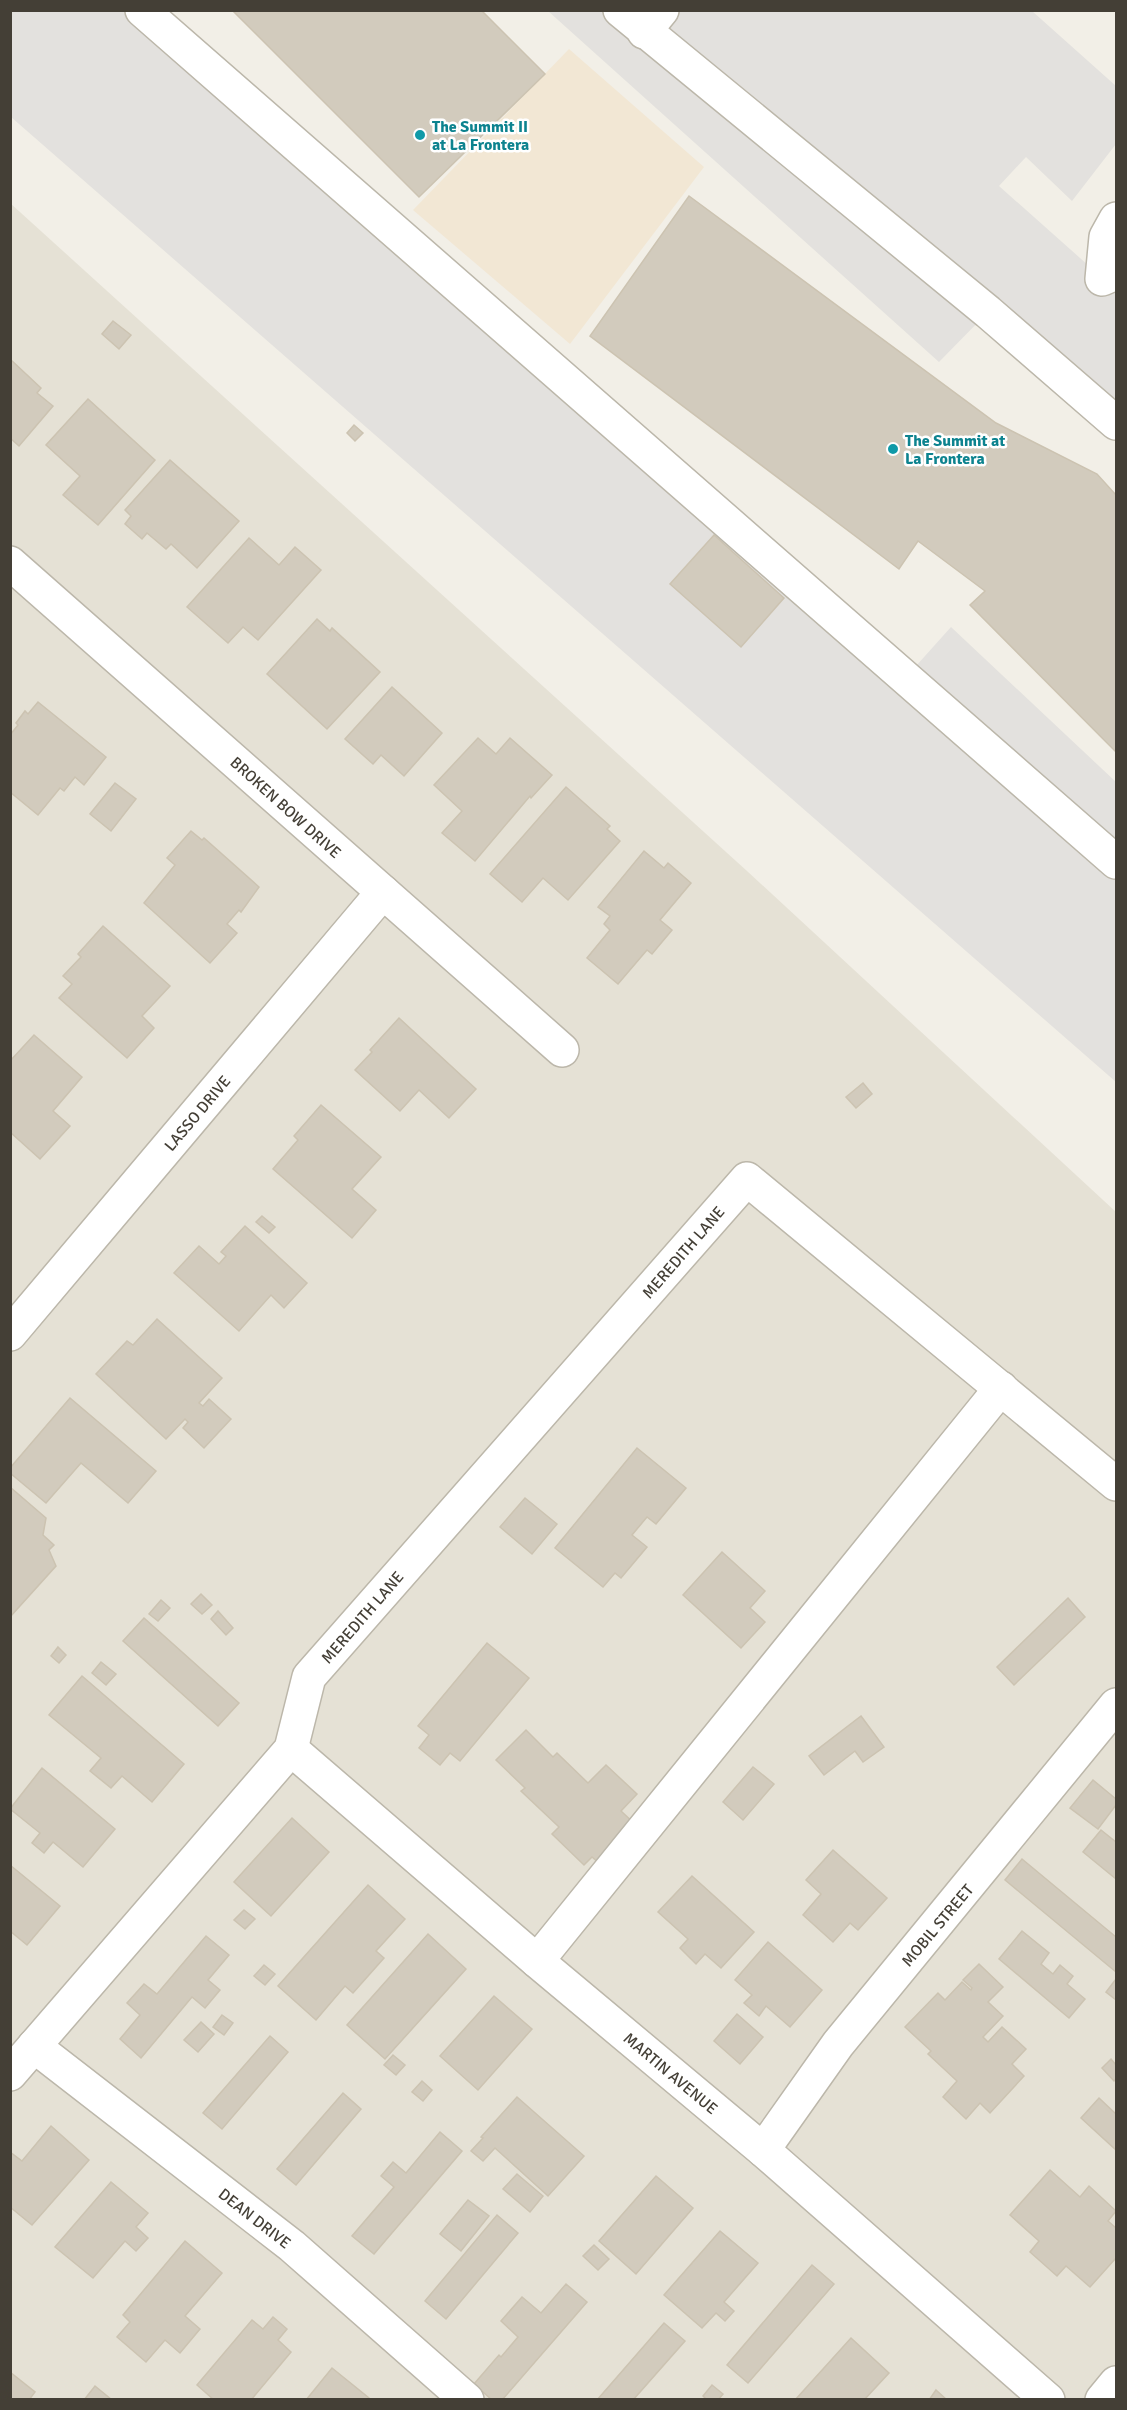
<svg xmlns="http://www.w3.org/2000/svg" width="1127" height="2410" font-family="Signika,sans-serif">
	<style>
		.residential { fill: #e5e1d5 }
		.commercial { fill: #f2e7d4 }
		.parking { fill: #e3e1de }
		.building { fill: #d2cbbd; stroke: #ccc3b1; stroke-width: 1.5 }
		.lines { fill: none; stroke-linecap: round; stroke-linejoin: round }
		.minor-casing { stroke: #bcb7aa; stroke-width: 36 }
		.minor { stroke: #fff; stroke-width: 33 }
		.culture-dot { fill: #0f9aa8; stroke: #fff; stroke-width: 2 }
		.labels { text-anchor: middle; stroke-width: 5; stroke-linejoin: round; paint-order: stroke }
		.culture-label { font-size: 16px; font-weight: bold; fill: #0d838f; stroke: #fff; text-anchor: start }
		.street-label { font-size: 16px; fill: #443f36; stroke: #fff }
	</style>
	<rect width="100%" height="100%" fill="#f2efe7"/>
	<!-- residential -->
	<path class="residential" d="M10,203L747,871L1116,1212V2399H11Z"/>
	<!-- commercial -->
	<path class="commercial" d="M569,49L704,167L570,344L413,210Z"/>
	<!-- parking -->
	<g class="parking">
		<path d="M11,11H169L916,666L951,627L1116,782V1082L11,117Z"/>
		<path d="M548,11H1032L1116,86V144L1072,201L1026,157L999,186L1116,290V425L988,312L939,362Z"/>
	</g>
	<!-- building -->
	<g class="building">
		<path d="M232,10H481L545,74L419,197Z"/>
		<path d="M689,196L996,423L1097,474L1116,495V752L970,605L985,591L918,541L899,569L590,336Z"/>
		<path d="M113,321L131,335L119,349L102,334Z"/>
		<path d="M10,359L41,388L37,393L53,406L19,446L10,438Z"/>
		<path d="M88,399L155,460L98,525L63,495L80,476L46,445Z"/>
		<path d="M354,425L363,433L355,441L347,433Z"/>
		<path d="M170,460L239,521L197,568L171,544L166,549L147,533L142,539L125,524L131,516L125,510Z"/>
		<path d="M714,535L784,598L741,647L670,584Z"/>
		<path d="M249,538L279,565L295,547L321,570L258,640L243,627L228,643L187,607Z"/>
		<path d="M317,619L330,631L332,628L380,672L327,729L267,674Z"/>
		<path d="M392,687L442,733L404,776L381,755L373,764L345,739Z"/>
		<path d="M38,702L106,757L84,785L75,777L64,791L60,788L38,815L10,792V735L18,725L16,723L25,711L28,714Z"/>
		<path d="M478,738L496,754L510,738L552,775L531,798L530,796L475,861L442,833L462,811L434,785Z"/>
		<path d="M115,783L136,799L111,831L90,814Z"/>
		<path d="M566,787L610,826L607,829L620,841L568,900L543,878L522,902L490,874Z"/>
		<path d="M191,831L202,840L204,838L259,887L241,912L239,910L227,924L237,933L210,963L144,903L175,865L167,858Z"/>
		<path d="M644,851L664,868L668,863L691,883L660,920L672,930L652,954L647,950L618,984L587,958L610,930L604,924L610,916L598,907Z"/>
		<path d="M103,926L170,986L142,1016L154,1028L127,1058L59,998L72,984L63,976L81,957L78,954Z"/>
		<path d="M399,1018L476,1089L449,1118L419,1090L400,1111L355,1070L372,1052L370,1050Z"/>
		<path d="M34,1035L82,1077L53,1111L70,1126L40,1159L10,1132V1061Z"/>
		<path d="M863,1083L872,1094L856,1108L846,1097Z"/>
		<path d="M321,1105L381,1157L352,1189L376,1210L352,1238L273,1169L298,1140L294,1136Z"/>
		<path d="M262,1216L275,1227L269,1233L256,1222Z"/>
		<path d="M245,1226L307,1283L284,1308L271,1295L239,1331L174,1273L199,1246L219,1264L226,1256L221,1252Z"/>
		<path d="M157,1319L222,1378L199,1403L203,1406L209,1399L231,1419L204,1448L183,1428L188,1422L185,1419L166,1439L96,1374L127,1341L133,1345Z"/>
		<path d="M70,1398L156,1471L128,1503L81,1463L46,1503L10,1473V1468Z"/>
		<path d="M637,1448L686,1488L656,1524L647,1517L632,1535L647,1547L621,1578L615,1573L603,1587L555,1548Z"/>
		<path d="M10,1487L46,1518L43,1535L54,1545L49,1550L56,1566L10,1617Z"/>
		<path d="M525,1498L557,1524L532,1554L500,1527Z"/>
		<path d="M722,1552L765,1591L750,1608L765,1622L741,1648L683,1595Z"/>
		<path d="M201,1594L212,1605L202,1614L191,1604Z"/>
		<path d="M1068,1598L1085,1617L1014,1685L997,1667Z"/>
		<path d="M161,1600L170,1608L158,1621L149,1614Z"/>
		<path d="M218,1611L233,1628L226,1635L211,1619Z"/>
		<path d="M144,1618L239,1703L218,1726L123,1641Z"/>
		<path d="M487,1643L529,1678L460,1761L450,1753L440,1765L419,1748L429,1735L418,1726Z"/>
		<path d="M58,1647L66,1655L59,1663L51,1656Z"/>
		<path d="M101,1662L116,1674L106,1685L92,1673Z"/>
		<path d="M82,1676L184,1764L152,1802L122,1776L111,1788L90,1771L101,1758L49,1715Z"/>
		<path d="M861,1716L884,1747L863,1762L855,1751L824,1775L809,1756Z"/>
		<path d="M526,1730L553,1757L557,1753L588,1783L606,1765L637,1794L621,1811L637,1826L600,1864L592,1857L584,1865L552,1834L559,1827L521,1791L525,1788L496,1760Z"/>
		<path d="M753,1767L774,1784L743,1820L723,1802Z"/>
		<path d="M42,1768L115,1829L83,1867L53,1842L44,1853L32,1843L40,1833L10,1809Z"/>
		<path d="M1093,1780L1116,1799V1805L1098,1829L1070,1808Z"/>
		<path d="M292,1818L329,1852L271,1916L234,1882Z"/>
		<path d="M1101,1830L1116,1842V1879L1083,1852Z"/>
		<path d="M833,1850L887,1898L858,1930L850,1923L833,1942L803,1915L821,1894L806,1880Z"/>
		<path d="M1022,1859L1116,1937V1972L1005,1880Z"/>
		<path d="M10,1865L60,1906L27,1945L10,1931Z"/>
		<path d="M692,1876L754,1932L721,1968L705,1954L696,1964L680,1948L688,1939L658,1912Z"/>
		<path d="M368,1885L405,1919L376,1951L384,1958L353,1993L345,1986L316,2020L278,1986Z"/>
		<path d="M244,1910L255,1919L245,1929L234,1920Z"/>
		<path d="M1022,1931L1049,1953L1041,1964L1053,1974L1060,1965L1073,1976L1067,1984L1085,1999L1069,2018L999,1959Z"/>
		<path d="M428,1934L466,1969L385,2059L347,2025Z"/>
		<path d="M206,1936L229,1955L208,1980L220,1990L205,2008L192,1997L141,2058L120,2039L140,2015L127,2003L144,1984L157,1994Z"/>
		<path d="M768,1942L822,1990L790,2027L766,2006L759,2016L744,2003L752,1995L735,1980Z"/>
		<path d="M979,1964L1003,1987L988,2002L1003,2016L983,2037L988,2042L1002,2027L1026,2049L1012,2064L1024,2076L990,2113L980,2103L966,2119L943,2097L957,2081L928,2054L931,2051L905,2027L938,1993L945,2000L962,1982L971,1990L972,1988L963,1980Z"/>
		<path d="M264,1965L275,1974L265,1985L254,1976Z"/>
		<path d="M1116,1979V2000L1106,1992Z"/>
		<path d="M494,1996L532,2029L478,2090L440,2056Z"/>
		<path d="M737,2014L763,2037L740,2064L714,2041Z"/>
		<path d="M222,2015L233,2023L224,2035L213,2027Z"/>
		<path d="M201,2022L214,2034L198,2052L184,2040Z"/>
		<path d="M270,2036L288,2052L222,2129L203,2113Z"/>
		<path d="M393,2055L405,2065L396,2075L384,2065Z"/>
		<path d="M1111,2059L1116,2065V2079L1114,2081L1102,2068Z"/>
		<path d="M422,2081L432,2090L423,2101L412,2092Z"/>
		<path d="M343,2093L361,2109L296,2185L277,2169Z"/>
		<path d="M517,2097L584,2156L548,2196L495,2148L483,2161L471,2151L483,2138L481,2137Z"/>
		<path d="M1099,2098L1116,2114V2150L1081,2118Z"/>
		<path d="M51,2126L89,2160L32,2225L10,2207V2152L22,2161Z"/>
		<path d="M440,2132L462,2151L374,2254L352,2236L394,2187L381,2176L393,2162L406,2173Z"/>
		<path d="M1050,2170L1080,2197L1089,2186L1116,2211L1108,2221L1116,2228V2258L1090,2287L1066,2266L1057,2276L1030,2252L1039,2241L1010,2215Z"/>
		<path d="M517,2174L543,2196L530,2212L503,2189Z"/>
		<path d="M656,2176L693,2208L636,2274L599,2241Z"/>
		<path d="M111,2182L148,2213L136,2227L148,2238L136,2251L125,2241L93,2278L55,2247Z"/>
		<path d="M468,2200L489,2216L461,2251L440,2234Z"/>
		<path d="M497,2215L518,2233L446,2319L425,2301Z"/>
		<path d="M720,2231L758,2263L724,2302L734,2311L725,2321L716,2313L702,2328L664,2295Z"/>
		<path d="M185,2241L222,2273L185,2316L200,2329L180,2353L165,2340L146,2362L117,2337L130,2322L123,2315Z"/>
		<path d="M594,2245L609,2259L598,2270L583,2256Z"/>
		<path d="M812,2265L834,2284L748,2383L727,2365Z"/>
		<path d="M566,2284L587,2302L502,2400H492L474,2384L499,2355L501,2357L518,2337L501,2321L522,2297L541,2313Z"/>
		<path d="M273,2317L287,2329L278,2340L291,2352L251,2400H214L197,2385L252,2320L263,2329Z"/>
		<path d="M664,2323L685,2341L633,2400H597Z"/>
		<path d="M851,2338L889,2373L864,2400H795Z"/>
		<path d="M332,2368L369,2398L370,2400H306Z"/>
		<path d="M10,2372L35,2392L29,2400H10Z"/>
		<path d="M712,2385L723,2394L718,2400H707L703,2396Z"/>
		<path d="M95,2386L112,2400H84Z"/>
		<path d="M936,2390L947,2400H929Z"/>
	</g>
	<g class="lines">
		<!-- minor casing -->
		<g class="minor-casing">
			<g id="minor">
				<path d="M142,10L1116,862"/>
				<path d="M620,10L988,312L1116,423"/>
				<path d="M644,32L662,10"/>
				<path d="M1116,219L1106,237L1102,279L1116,273"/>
				<path d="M10,563L562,1050"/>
				<path d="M10,1334L383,892"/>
				<path d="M291,1749L537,1961L763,2150L1048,2400"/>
				<path d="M537,1961L1001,1388"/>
				<path d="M34,2046L292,2246L467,2400"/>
				<path d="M10,2074L291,1749L309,1677L747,1179L1116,1484"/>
				<path d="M763,2150L838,2044L1116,1705"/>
				<path d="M1102,2400L1116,2383"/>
			</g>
		</g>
		<!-- minor -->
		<use href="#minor" class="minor"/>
	</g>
	<!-- markers -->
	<g class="culture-dot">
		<circle cx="420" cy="135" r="6"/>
		<circle cx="893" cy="449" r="6"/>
	</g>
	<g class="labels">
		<!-- culture labels -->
		<g class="culture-label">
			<text x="432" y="132">The Summit II<tspan x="432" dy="18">at La Frontera</tspan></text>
			<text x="905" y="446">The Summit at<tspan x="905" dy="18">La Frontera</tspan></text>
		</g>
		<!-- street labels -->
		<g class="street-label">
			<text transform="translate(286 807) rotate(42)" y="6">BROKEN BOW DRIVE</text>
			<text transform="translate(197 1113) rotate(-50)" y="6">LASSO DRIVE</text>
			<text transform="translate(683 1252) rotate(-49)" y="6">MEREDITH LANE</text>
			<text transform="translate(362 1617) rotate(-49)" y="6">MEREDITH LANE</text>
			<text transform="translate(937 1925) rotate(-50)" y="6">MOBIL STREET</text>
			<text transform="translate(671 2073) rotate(40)" y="6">MARTIN AVENUE</text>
			<text transform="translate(255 2218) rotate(38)" y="6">DEAN DRIVE</text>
		</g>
	</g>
	<!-- border -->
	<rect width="1127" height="2410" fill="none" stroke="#443f36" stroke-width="24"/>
</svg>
